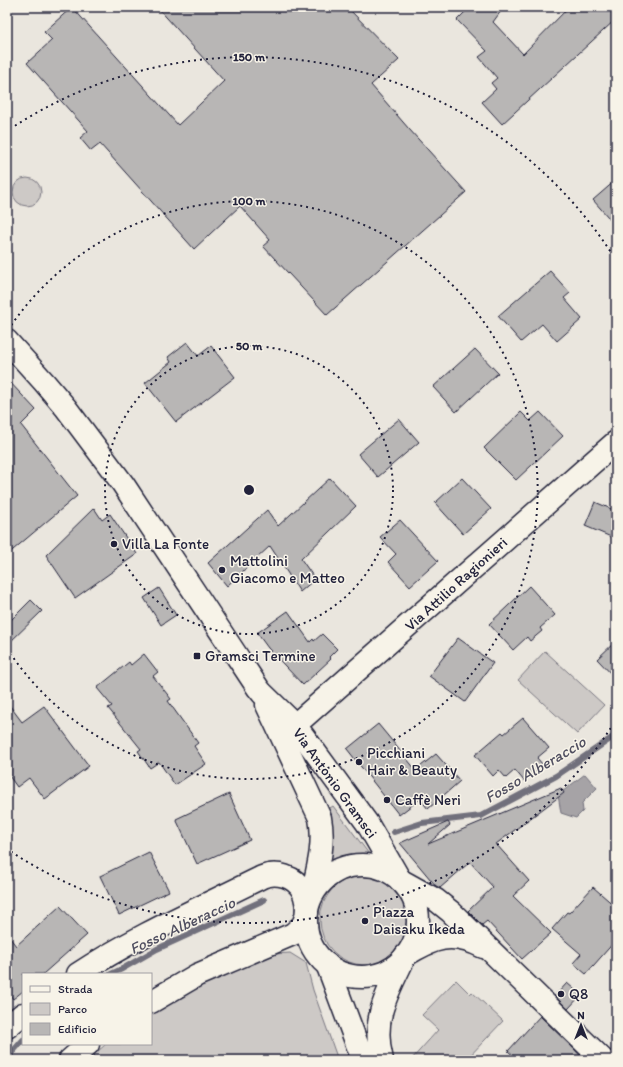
<svg xmlns="http://www.w3.org/2000/svg" width="623" height="1067" font-family="Itim,sans-serif">
	<style>
		.green { fill: #cdc9c6; stroke: #787680 }
		.water { fill: #a6a3a6; stroke: #716f7b }
		.lines { fill: none; stroke-linecap: round; stroke-linejoin: round }
		.stream { stroke: #716f7b; stroke-width: 6 }
		.building { fill: #b8b6b5; stroke: #22223b }
		.minor-casing { stroke: #22223b; stroke-width: 25 }
		.major-casing { stroke: #22223b; stroke-width: 25 }
		.minor { stroke: #f7f3e8; stroke-width: 22 }
		.major { stroke: #f7f3e8; stroke-width: 22 }
		.ring { fill: none; stroke: #22223b; stroke-width: 2; stroke-dasharray: 2 4 }
		.poi-dot { fill: #22223b; stroke: #f7f3e8; stroke-width: 1.5 }
		.labels { text-anchor: middle; stroke-width: 3; stroke-linejoin: round; paint-order: stroke }
		.poi-label { font-size: 15px; fill: #22223b; stroke: #f7f3e8; text-anchor: start }
		.street-label { font-size: 15px; fill: #22223b; stroke: #f7f3e8 }
		.water-label { font-size: 16px; font-style: italic; fill: #504f60; stroke: #f7f3e8 }
		.centre { fill: #22223b; stroke: #f7f3e8; stroke-width: 2 }
		.ring-label { font-size: 12px; text-anchor: middle; font-weight: bold; fill: #22223b; stroke: #f7f3e8; stroke-width: 3; stroke-linejoin: round; paint-order: stroke }
	</style>
	<rect width="100%" height="100%" fill="#eae6de"/>
	<filter id="ink" filterUnits="userSpaceOnUse"><feTurbulence type="fractalNoise" baseFrequency=".025" numOctaves="2"/><feDisplacementMap in="SourceGraphic" scale="8" xChannelSelector="R" yChannelSelector="G"/><feConvolveMatrix kernelMatrix="1 2 1 2 8 2 1 2 1" color-interpolation-filters="sRGB"/></filter>
	<g filter="url(#ink)">
		<!-- green -->
		<g class="green">
			<circle cx="27" cy="192" r="14"/>
			<path d="M545,651L604,705L577,734L518,680Z"/>
			<path d="M333,806L369,854C354,853 344,854 331,861L329,859L331,823L330,808Z"/>
			<circle cx="365" cy="920" r="45"/>
			<path d="M290,953L306,963L313,990L338,1060H88L106,1044H151V1015L194,989L274,954Z"/>
			<path d="M456,980L470,994L472,992L503,1021L466,1060H411L438,1030L422,1015Z"/>
		</g>
		<!-- water -->
		<path class="water" d="M585,774L597,788L582,803L583,811L576,818L561,813L558,795Z"/>
		<g class="lines">
			<!-- stream -->
			<g class="stream">
				<path d="M394,832L422,823L481,816L556,776L616,735"/>
				<path d="M111,974L122,969L157,949L264,900"/>
				<path d="M7,1058L23,1040"/>
			</g>
		</g>
		<!-- building -->
		<g class="building">
			<path d="M72,7L178,125L224,81L157,7H347L399,60L371,85L409,129L466,192L327,315L263,246L270,240L240,206L194,249L100,144L91,151L80,138L88,131L27,63L52,40L44,32Z"/>
			<path d="M470,7H504L493,22L523,54L569,7H616V19L502,124L482,102L496,89L491,83L497,78L479,57L487,51L457,20Z"/>
			<path d="M616,180V226L593,200Z"/>
			<path d="M550,271L570,293L564,298L582,319L557,341L542,324L521,342L498,316Z"/>
			<path d="M187,342L198,356L211,346L235,377L176,422L145,383L171,362L168,357Z"/>
			<path d="M475,349L498,373L456,412L433,387Z"/>
			<path d="M7,379L36,410L21,425L77,496L7,555Z"/>
			<path d="M521,412L530,421L540,412L563,436L516,480L484,448Z"/>
			<path d="M399,419L419,442L378,477L358,454Z"/>
			<path d="M330,478L356,506L301,559L315,579L300,592L270,546L227,586L208,563L267,510L278,526Z"/>
			<path d="M462,478L491,509L463,534L435,503Z"/>
			<path d="M595,502L616,511V539L585,526Z"/>
			<path d="M94,508L102,520L110,514L137,554L75,598L46,555Z"/>
			<path d="M400,520L438,561L410,586L388,562L396,554L380,537Z"/>
			<path d="M529,586L555,615L540,628L542,631L530,641L527,637L513,650L489,624Z"/>
			<path d="M159,588L176,615L161,625L144,598Z"/>
			<path d="M31,600L42,611L7,645V624Z"/>
			<path d="M288,611L310,642L313,639L314,641L322,634L337,649L329,657L331,659L303,685L268,648L257,633Z"/>
			<path d="M458,638L493,663L465,702L429,676Z"/>
			<path d="M616,641V679L597,659Z"/>
			<path d="M144,654L158,672L153,676L171,699L168,701L198,743L194,746L206,764L175,785L159,762L150,768L138,751L141,749L108,708L112,706L97,688L129,662L131,665Z"/>
			<path d="M7,702L22,722L44,706L89,766L45,799L29,778L17,787L7,773Z"/>
			<path d="M523,718L549,748L537,758L543,765L524,781L515,770L506,778L499,770L493,776L475,755L502,732L504,734Z"/>
			<path d="M378,724L416,770L436,754L460,781L428,809L420,799L399,815L347,749Z"/>
			<path d="M561,788L564,793L496,844L529,881L513,896L551,933L522,959L487,921L482,925L468,911L493,887L470,862L440,888L436,886L400,843L448,822L450,825L428,844Z"/>
			<path d="M229,794L250,840L197,864L176,819Z"/>
			<path d="M149,852L169,891L119,915L100,876Z"/>
			<path d="M593,887L616,907V940L586,974L573,963L581,954L552,929L567,912L569,913Z"/>
			<path d="M60,906L87,935L43,974H23V991L13,999L7,991V934L16,946Z"/>
			<path d="M567,983L581,995L568,1009L555,996Z"/>
			<path d="M540,1016L575,1050L584,1060H518L508,1051Z"/>
		</g>
		<g class="lines">
			<!-- minor casing -->
			<g class="minor-casing">
				<g id="minor">
					<path d="M295,725L616,442"/>
					<path d="M400,880L436,900L451,912L603,1060"/>
					<path d="M406,955C433,938 452,931 483,947"/>
					<path d="M78,974C136,936 200,908 262,877C276,871 295,876 303,891C306,898 307,906 307,913"/>
					<path d="M151,1002L197,975L293,934L303,925L306,917"/>
					<path d="M7,1027L23,1014"/>
					<path d="M70,1060L88,1044"/>
				</g>
			</g>
			<!-- major casing -->
			<g class="major-casing">
				<g id="major">
					<path d="M7,341L44,382L66,408L123,484L258,688L262,693L295,725L307,741L367,823L400,880"/>
					<path d="M267,705L320,818C325,844 318,868 312,894"/>
					<circle cx="362" cy="921" r="56"/>
					<path d="M327,964L363,1060"/>
					<path d="M382,1060C371,1019 387,994 404,958"/>
				</g>
			</g>
			<!-- minor -->
			<use href="#minor" class="minor"/>
			<!-- major -->
			<use href="#major" class="major"/>
		</g>
	</g>
	<!-- distance rings -->
	<g class="ring">
		<circle cx="249" cy="490" r="144"/>
		<path d="M8 330A289 289 0 1 1 8 650"/>
		<path d="M614 723A433 433 0 0 1 10 851M10 129A433 433 0 0 1 614 257"/>
	</g>
	<!-- markers -->
	<g class="poi-dot">
		<circle cx="114" cy="544" r="4"/>
		<circle cx="222" cy="570" r="4"/>
		<rect x="193" y="652" width="8" height="8" rx="2"/>
		<circle cx="359" cy="762" r="4"/>
		<circle cx="387" cy="800" r="4"/>
		<circle cx="365" cy="921" r="4"/>
		<circle cx="561" cy="994" r="4"/>
	</g>
	<g class="labels">
		<!-- poi labels -->
		<g class="poi-label">
			<text x="122" y="549">Villa La Fonte</text>
			<text x="230" y="566">Mattolini<tspan x="230" dy="17">Giacomo e Matteo</tspan></text>
			<text x="205" y="661">Gramsci Termine</text>
			<text x="367" y="758">Picchiani<tspan x="367" dy="17">Hair &amp; Beauty</tspan></text>
			<text x="395" y="805">Caffè Neri</text>
			<text x="373" y="917">Piazza<tspan x="373" dy="17">Daisaku Ikeda</tspan></text>
			<text x="569" y="999">Q8</text>
		</g>
		<!-- street labels -->
		<g class="street-label">
			<text transform="translate(456 584) rotate(-42)" y="5">Via Attilio Ragionieri</text>
			<text transform="translate(335 783) rotate(54)" y="5">Via Antonio Gramsci</text>
		</g>
		<!-- water labels -->
		<g class="water-label">
			<text transform="translate(535 769) rotate(-31)" y="6">Fosso Alberaccio</text>
			<text transform="translate(182 925) rotate(-25)" y="6">Fosso Alberaccio</text>
		</g>
	</g>
	<circle cx="249" cy="490" r="6" class="centre"/>
	<g class="ring-label">
		<text x="249" y="61">150 m</text>
		<text x="249" y="205">100 m</text>
		<text x="249" y="350">50 m</text>
	</g>
	<!-- margin -->
	<rect width="623" height="1067" fill="none" stroke="#f7f3e8" stroke-width="24"/>
	<rect x="12" y="12" width="599" height="1043" fill="none" stroke="#22223b" stroke-width="1.5" filter="url(#ink)"/>
	<!-- legend -->
	<rect x="22" y="973" width="130" height="72" fill="#f7f3e8" stroke="#a29fa3"/>
	<rect x="30" y="986" width="20" height="6" fill="#f7f3e8" stroke="#a29fa3"/>
	<text x="58" y="993" font-size="12" fill="#22223b">Strada</text>
	<rect x="30" y="1003" width="20" height="12" fill="#cdc9c6" stroke="#a29fa3"/>
	<text x="58" y="1013" font-size="12" fill="#22223b">Parco</text>
	<rect x="30" y="1023" width="20" height="12" fill="#b8b6b5" stroke="#a29fa3"/>
	<text x="58" y="1033" font-size="12" fill="#22223b">Edificio</text>
	<!-- north arrow -->
	<g transform="translate(581 1025)" stroke="#f7f3e8" stroke-width="3" paint-order="stroke">
	<path d="M0-3L7 15L0 10L-7 15Z" fill="#22223b"/>
	<text y="-6" font-size="11" font-weight="bold" text-anchor="middle" fill="#22223b">N</text>
	</g>
</svg>
